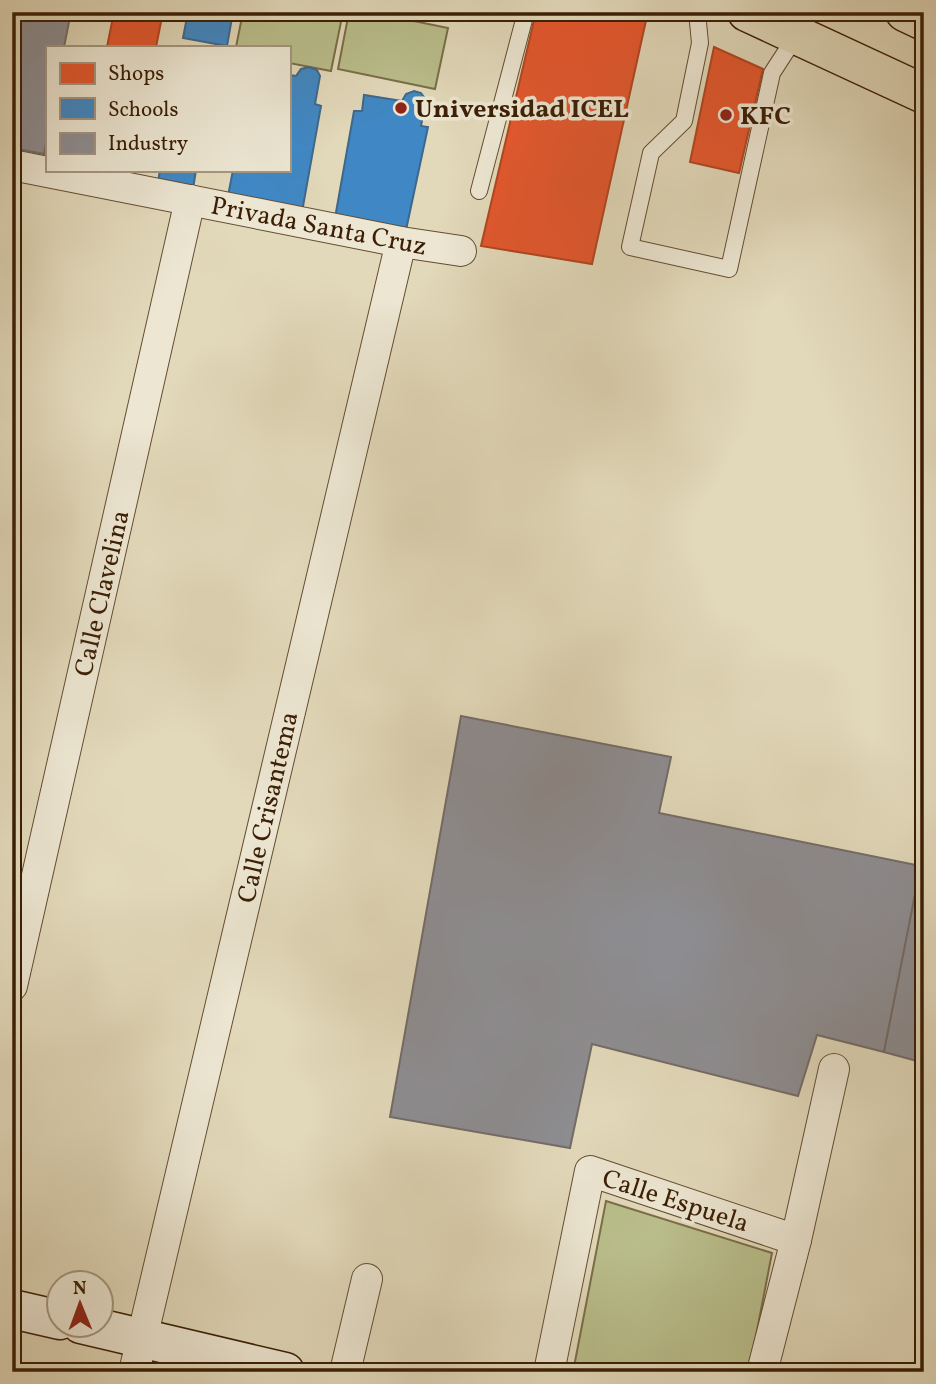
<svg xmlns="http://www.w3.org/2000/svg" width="936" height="1384" font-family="Vollkorn,serif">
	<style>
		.green { fill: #b9be8b; stroke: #7a6e48; stroke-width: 2 }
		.shops { fill: #e4572e; stroke: #b14621; stroke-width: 2 }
		.schools { fill: #3f88c5; stroke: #3e688b; stroke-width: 2 }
		.industry { fill: #8d8d92; stroke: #746c67; stroke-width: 2 }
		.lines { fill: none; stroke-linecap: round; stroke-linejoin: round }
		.lane-casing { stroke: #654d32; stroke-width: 18 }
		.street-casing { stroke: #654d32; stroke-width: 32 }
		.secondary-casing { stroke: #3b1e04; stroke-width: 41 }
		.primary-casing { stroke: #3b1e04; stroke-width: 41 }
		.lane { stroke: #ece6d2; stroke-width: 16 }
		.street { stroke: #ece6d2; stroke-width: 30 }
		.secondary { stroke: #ece6d2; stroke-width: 38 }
		.primary { stroke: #e2d9ba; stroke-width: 38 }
		.poi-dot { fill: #8f2418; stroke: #ece6d2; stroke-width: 2.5 }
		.labels { text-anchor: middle; stroke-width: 7; stroke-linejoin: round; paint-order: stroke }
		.poi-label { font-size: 26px; font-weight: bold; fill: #3b1e04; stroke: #ece6d2; text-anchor: start }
		.street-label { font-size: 26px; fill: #3b1e04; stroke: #ece6d2 }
	</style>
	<rect width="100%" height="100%" fill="#e2d9ba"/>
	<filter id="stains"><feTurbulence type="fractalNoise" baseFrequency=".00286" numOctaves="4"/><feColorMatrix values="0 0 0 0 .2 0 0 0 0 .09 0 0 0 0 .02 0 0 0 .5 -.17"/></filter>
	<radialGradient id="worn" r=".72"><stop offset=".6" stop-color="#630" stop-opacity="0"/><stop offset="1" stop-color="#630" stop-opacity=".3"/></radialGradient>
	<!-- green -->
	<g class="green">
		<path d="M243,12H343L331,71L289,63V47H236Z"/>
		<path d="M349,12H370L448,28L435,89L338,69Z"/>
		<path d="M606,1201L772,1253L749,1372H573Z"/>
	</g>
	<!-- shops -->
	<g class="shops">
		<path d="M114,12H163L156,47H107Z"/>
		<path d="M536,12H638L647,16L592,264L481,246Z"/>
		<path d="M714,47L763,69L739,173L690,162Z"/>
	</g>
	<!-- schools -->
	<g class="schools">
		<path d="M188,12H233L227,46L183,38Z"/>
		<path d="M309,67L317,70L320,76L315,104L321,106L302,212L228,196L233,170H289V75L296,76L301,69Z"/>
		<path d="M414,91L421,93L426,100L421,126L428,127L406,230L335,218L354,111H362L364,95L402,101L406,94Z"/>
		<path d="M160,170H196L193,189L158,182Z"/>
	</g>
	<!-- industry -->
	<g class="industry">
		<path d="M12,12H71L64,47H47V137L44,154L12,148Z"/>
		<path d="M461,716L671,757L659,813L921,866L884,1052L817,1035L798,1096L592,1044L570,1148L390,1117Z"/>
		<path d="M924,849V1063L884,1052Z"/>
	</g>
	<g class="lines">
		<!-- lane casing -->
		<g class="lane-casing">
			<g id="lane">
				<path d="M697,12L700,43L684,121L651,153L630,247L729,269L772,73L796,36"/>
				<path d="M479,191L526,12"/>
			</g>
		</g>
		<!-- street casing -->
		<g class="street-casing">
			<g id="street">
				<path d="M12,165L401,242L461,251"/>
				<path d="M12,986L190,200"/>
				<path d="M134,1372L401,242"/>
				<path d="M345,1372L367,1279"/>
				<path d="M549,1372L590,1171L796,1240"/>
				<path d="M762,1372L796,1240L834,1069"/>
			</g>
		</g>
		<!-- secondary casing -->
		<g class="secondary-casing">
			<g id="secondary">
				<path d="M12,1309L60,1320"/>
				<path d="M81,1324L285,1372"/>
			</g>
		</g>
		<!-- primary casing -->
		<g class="primary-casing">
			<g id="primary">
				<path d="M747,12L924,94"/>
				<path d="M905,12L924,21"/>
			</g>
		</g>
		<!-- lane -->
		<use href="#lane" class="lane"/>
		<!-- street -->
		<use href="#street" class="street"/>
		<!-- secondary -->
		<use href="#secondary" class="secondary"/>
		<!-- primary -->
		<use href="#primary" class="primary"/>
	</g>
	<!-- markers -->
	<g class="poi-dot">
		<circle cx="401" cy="108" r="7"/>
		<circle cx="726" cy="115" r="7"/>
	</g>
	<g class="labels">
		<!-- poi labels -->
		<g class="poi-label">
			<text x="415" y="117">Universidad ICEL</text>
			<text x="740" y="124">KFC</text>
		</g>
		<!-- street labels -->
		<g class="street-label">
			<text transform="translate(319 225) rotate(11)" y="9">Privada Santa Cruz</text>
			<text transform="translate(101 593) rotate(-77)" y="9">Calle Clavelina</text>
			<text transform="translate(267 807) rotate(-77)" y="9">Calle Crisantema</text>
			<text transform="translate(676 1200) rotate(18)" y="9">Calle Espuela</text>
		</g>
	</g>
	<!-- margin -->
	<rect width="936" height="1384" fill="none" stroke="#e2d9ba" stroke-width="42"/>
	<rect x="14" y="14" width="908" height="1356" fill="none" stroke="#3b1e04" stroke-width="3.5"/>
	<rect x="21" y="21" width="894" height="1342" fill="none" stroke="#3b1e04" stroke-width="2"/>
	<!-- legend -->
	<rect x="46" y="46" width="245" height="126" fill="#ece6d2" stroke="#a59680" stroke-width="2"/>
	<rect x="60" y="63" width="35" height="21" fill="#e4572e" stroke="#a59680" stroke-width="2"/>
	<text x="108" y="80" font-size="21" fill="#3b1e04">Shops</text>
	<rect x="60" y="98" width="35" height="21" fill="#3f88c5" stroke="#a59680" stroke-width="2"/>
	<text x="108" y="116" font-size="21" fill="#3b1e04">Schools</text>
	<rect x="60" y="133" width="35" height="21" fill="#8d8d92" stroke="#a59680" stroke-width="2"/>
	<text x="108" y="150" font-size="21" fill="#3b1e04">Industry</text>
	<!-- north arrow -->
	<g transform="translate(80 1304) rotate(359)"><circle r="33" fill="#ece6d2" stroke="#a59680" stroke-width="2"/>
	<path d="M0-5L12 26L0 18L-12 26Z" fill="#8f2418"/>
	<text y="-10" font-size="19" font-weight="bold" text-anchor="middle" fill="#3b1e04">N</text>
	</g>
	<rect width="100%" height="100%" filter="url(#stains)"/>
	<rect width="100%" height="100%" fill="url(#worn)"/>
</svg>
